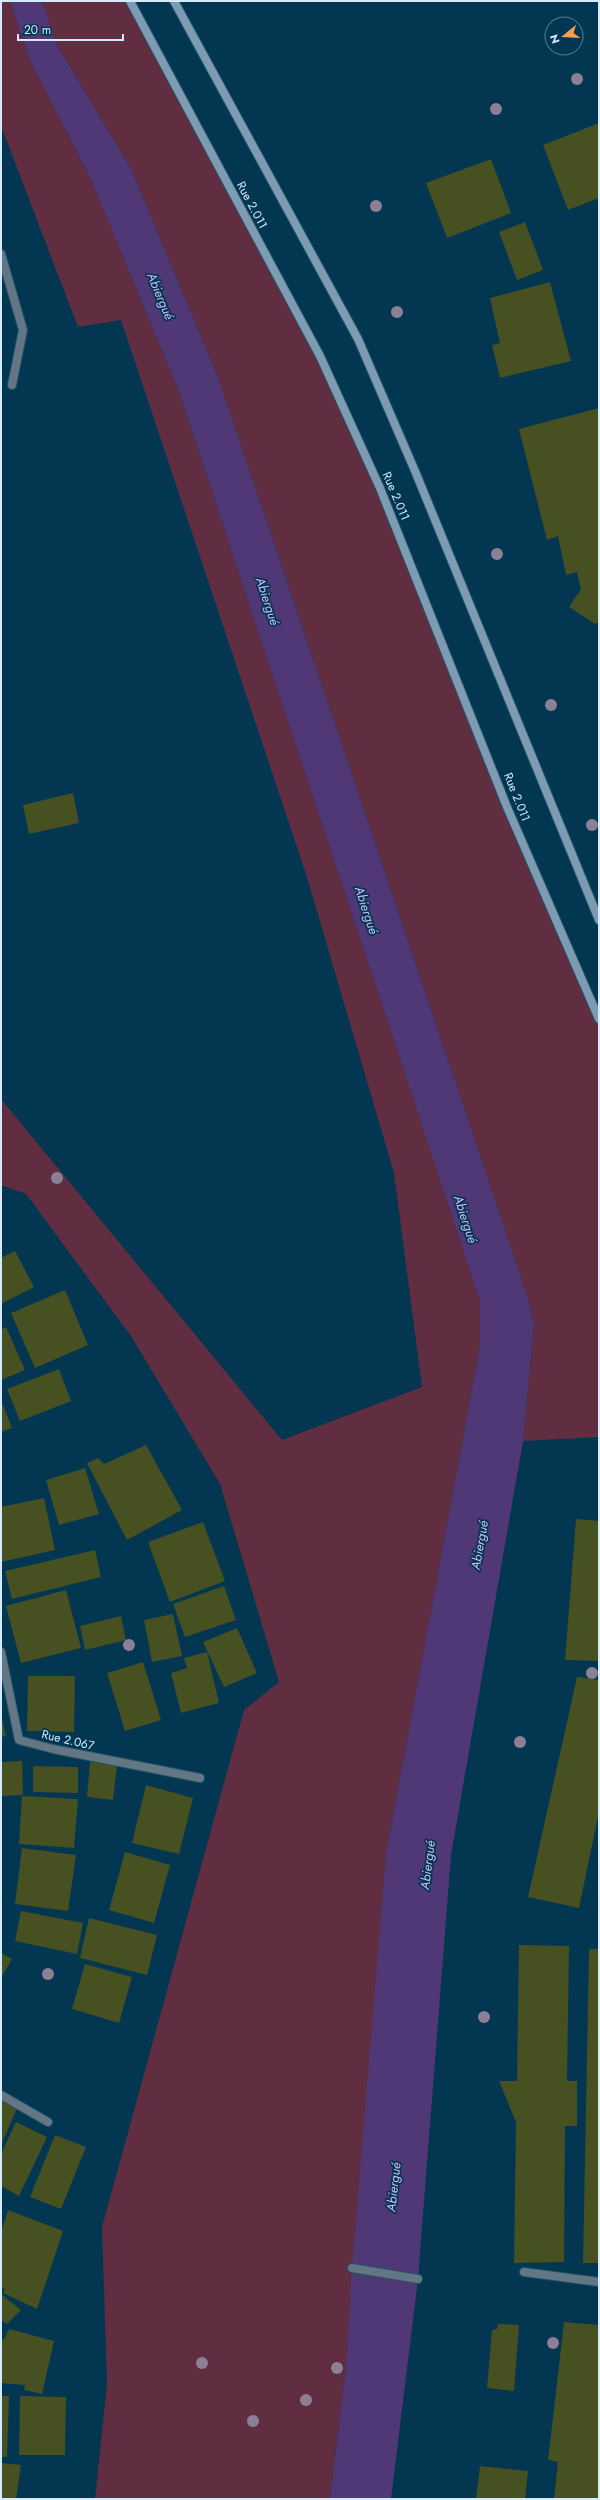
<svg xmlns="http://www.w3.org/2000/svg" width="600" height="2500" font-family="Jost,sans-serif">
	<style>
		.green { fill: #612d40 }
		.water { fill: #503876 }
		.building { fill: #465021 }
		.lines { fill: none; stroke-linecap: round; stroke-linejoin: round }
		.lane-casing { stroke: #23536c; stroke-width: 10 }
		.street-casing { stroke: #23536c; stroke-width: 10 }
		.secondary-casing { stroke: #23536c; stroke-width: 10 }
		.lane { stroke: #637684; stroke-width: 8 }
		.street { stroke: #637684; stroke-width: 8 }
		.secondary { stroke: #7d9cb2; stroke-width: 8 }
		.tree { fill: #8c7f96 }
		.labels { text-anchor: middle; stroke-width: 3.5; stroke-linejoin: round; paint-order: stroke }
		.street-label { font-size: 12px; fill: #d3ebfc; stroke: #023651 }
		.water-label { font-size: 13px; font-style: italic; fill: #cfbdf5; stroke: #023651 }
	</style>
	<rect width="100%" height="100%" fill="#023651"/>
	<!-- green -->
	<g class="green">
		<path d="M1,1H10L29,58L92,182L178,389L480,1301V1346L386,1854L346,2367L330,2499H95L107,2384L102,2227L244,1710L279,1682L220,1484L131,1336L26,1194L1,1185V1099L282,1440L422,1387L394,1173L306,874L121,320L78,327L1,126Z"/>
		<path d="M42,1H130L320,356L380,488L507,807L599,1019V1437L523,1441L534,1325L527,1295L218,377L131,169L57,45Z"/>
	</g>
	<!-- water -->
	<path class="water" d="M10,1H42L57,45L131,169L218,377L527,1295L534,1325L523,1441L451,1855L418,2279L391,2499H330L346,2367L352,2268L386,1854L480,1346V1301L178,389L92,182L29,58Z"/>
	<!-- building -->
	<g class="building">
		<path d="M599,123V198L568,210L543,145Z"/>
		<path d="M491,159L511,213L447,238L426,183Z"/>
		<path d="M525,222L543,270L517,280L499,232Z"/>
		<path d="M550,282L571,361L500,378L492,345L500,343L490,298Z"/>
		<path d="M599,408V622L595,624L569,607L581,589L577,572L566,575L558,536L547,540L519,429Z"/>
		<path d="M73,793L79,823L29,834L23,805Z"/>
		<path d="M15,1251L34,1287L1,1304V1258Z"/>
		<path d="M65,1290L88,1345L35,1368L11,1313Z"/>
		<path d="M6,1327L25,1370L1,1380V1329Z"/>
		<path d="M59,1369L71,1401L20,1421L7,1389Z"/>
		<path d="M1,1400L12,1428L1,1432Z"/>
		<path d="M146,1445L182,1510L127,1540L87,1463L98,1458L104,1464Z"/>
		<path d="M85,1468L99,1514L59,1525L46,1480Z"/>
		<path d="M44,1498L55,1550L1,1562V1507Z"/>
		<path d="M576,1519L599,1521V1661L565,1660Z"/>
		<path d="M203,1522L225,1581L170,1602L148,1542Z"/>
		<path d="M95,1550L101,1577L12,1599L5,1571Z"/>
		<path d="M224,1586L236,1620L185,1637L173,1604Z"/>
		<path d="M66,1590L81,1648L21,1663L6,1606Z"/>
		<path d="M173,1614L182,1656L152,1662L144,1620Z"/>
		<path d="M121,1616L126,1640L85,1650L80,1626Z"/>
		<path d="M237,1628L257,1673L224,1687L203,1642Z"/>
		<path d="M207,1652L219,1703L181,1713L171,1673L187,1668L184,1658Z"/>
		<path d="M143,1662L161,1720L125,1731L107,1673Z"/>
		<path d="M28,1676H75L74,1732L27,1731Z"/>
		<path d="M577,1677L599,1680V1812L579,1908L528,1897Z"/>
		<path d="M1,1715L6,1736L1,1737Z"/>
		<path d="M22,1761L23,1795L1,1796V1762Z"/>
		<path d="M90,1762L117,1765L113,1800L87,1797Z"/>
		<path d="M33,1766L78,1767V1793L33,1792Z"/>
		<path d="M146,1785L193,1798L179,1854L132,1843Z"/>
		<path d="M22,1796L78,1799L74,1848L19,1844Z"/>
		<path d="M22,1848L76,1855L68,1911L15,1904Z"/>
		<path d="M125,1852L170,1865L154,1923L109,1910Z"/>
		<path d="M21,1911L83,1923L77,1954L15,1941Z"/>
		<path d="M89,1918L157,1935L147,1975L80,1958Z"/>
		<path d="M519,1945L569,1946L567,2081H577V2126H565L564,2262L514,2263L516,2122L499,2081H517Z"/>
		<path d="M589,1949H599V2263H583Z"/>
		<path d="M1,1953L12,1959L1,1978Z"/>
		<path d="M85,1964L132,1977L119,2023L72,2009Z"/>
		<path d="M1,2098L18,2106L1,2145Z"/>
		<path d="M16,2122L47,2137L19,2196L1,2186V2154Z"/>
		<path d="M55,2135L86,2147L61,2209L30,2197Z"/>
		<path d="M8,2210L63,2231L37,2309L3,2293L5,2289L1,2288V2232Z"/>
		<path d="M1,2294L21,2310L7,2324L1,2320Z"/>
		<path d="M564,2322L599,2325V2499H554L558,2462L548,2460Z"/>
		<path d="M498,2324L519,2325L514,2391L487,2388L492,2330L497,2329Z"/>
		<path d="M9,2329L54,2341L42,2394L24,2390L25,2385L1,2383V2338L4,2340Z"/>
		<path d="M1,2396H9L7,2457H1Z"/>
		<path d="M20,2396L66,2397L65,2455H19Z"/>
		<path d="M1,2463L21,2465L16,2499H1Z"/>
		<path d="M480,2466L528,2471L525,2499H476Z"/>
	</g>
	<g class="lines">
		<!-- lane casing -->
		<g class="lane-casing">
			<path id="lane" d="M1,254L23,330L12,385"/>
		</g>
		<!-- street casing -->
		<g class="street-casing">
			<g id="street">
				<path d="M1,1652L19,1740L53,1749L200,1778"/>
				<path d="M1,2095L48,2122"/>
				<path d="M352,2268L418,2279"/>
				<path d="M524,2272L599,2282"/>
			</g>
		</g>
		<!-- secondary casing -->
		<g class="secondary-casing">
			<g id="secondary">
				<path d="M130,1L320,356L380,488L507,807L599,1019"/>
				<path d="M174,1L358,339L415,471L599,920"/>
			</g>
		</g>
		<!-- lane -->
		<use href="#lane" class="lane"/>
		<!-- street -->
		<use href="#street" class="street"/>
		<!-- secondary -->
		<use href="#secondary" class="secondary"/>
	</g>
	<!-- trees -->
	<g class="tree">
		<circle cx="577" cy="79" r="6"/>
		<circle cx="496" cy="109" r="6"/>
		<circle cx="376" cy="206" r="6"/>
		<circle cx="397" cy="312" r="6"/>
		<circle cx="497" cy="554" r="6"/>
		<circle cx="551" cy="705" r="6"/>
		<circle cx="592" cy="825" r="6"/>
		<circle cx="57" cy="1178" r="6"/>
		<circle cx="129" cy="1645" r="6"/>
		<circle cx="592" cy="1673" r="6"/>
		<circle cx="520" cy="1742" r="6"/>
		<circle cx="48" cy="1974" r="6"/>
		<circle cx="484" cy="2017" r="6"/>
		<circle cx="553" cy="2343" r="6"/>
		<circle cx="202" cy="2363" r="6"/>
		<circle cx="337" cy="2368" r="6"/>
		<circle cx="306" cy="2400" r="6"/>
		<circle cx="253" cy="2421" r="6"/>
	</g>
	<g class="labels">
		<!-- street labels -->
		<g class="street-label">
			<text transform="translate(252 205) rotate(62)" y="4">Rue 2.011</text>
			<text transform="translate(396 496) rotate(67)" y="4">Rue 2.011</text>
			<text transform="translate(517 797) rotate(68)" y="4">Rue 2.011</text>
			<text transform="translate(68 1740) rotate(13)" y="4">Rue 2.067</text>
		</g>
		<!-- water labels -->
		<g class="water-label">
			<text transform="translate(161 296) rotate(67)" y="5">Abiergué</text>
			<text transform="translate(268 601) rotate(72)" y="5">Abiergué</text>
			<text transform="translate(367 910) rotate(72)" y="5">Abiergué</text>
			<text transform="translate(466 1219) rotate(72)" y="5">Abiergué</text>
			<text transform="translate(479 1545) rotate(-80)" y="5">Abiergué</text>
			<text transform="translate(427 1865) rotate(-83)" y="5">Abiergué</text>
			<text transform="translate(393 2187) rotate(-84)" y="5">Abiergué</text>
		</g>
	</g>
	<!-- border -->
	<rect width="600" height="2500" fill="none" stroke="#d3ebfc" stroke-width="4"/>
	<!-- north arrow -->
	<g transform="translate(564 36) rotate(252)"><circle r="19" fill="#023651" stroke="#567e95"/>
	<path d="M0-3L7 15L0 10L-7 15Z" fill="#fa9f4f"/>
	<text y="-6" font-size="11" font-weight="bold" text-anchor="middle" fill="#d3ebfc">N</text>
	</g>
	<!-- scale -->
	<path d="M18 34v6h105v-6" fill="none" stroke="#d3ebfc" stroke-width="2"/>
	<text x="24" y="34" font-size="12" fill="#d3ebfc" stroke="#023651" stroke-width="3" paint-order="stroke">20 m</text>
</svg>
